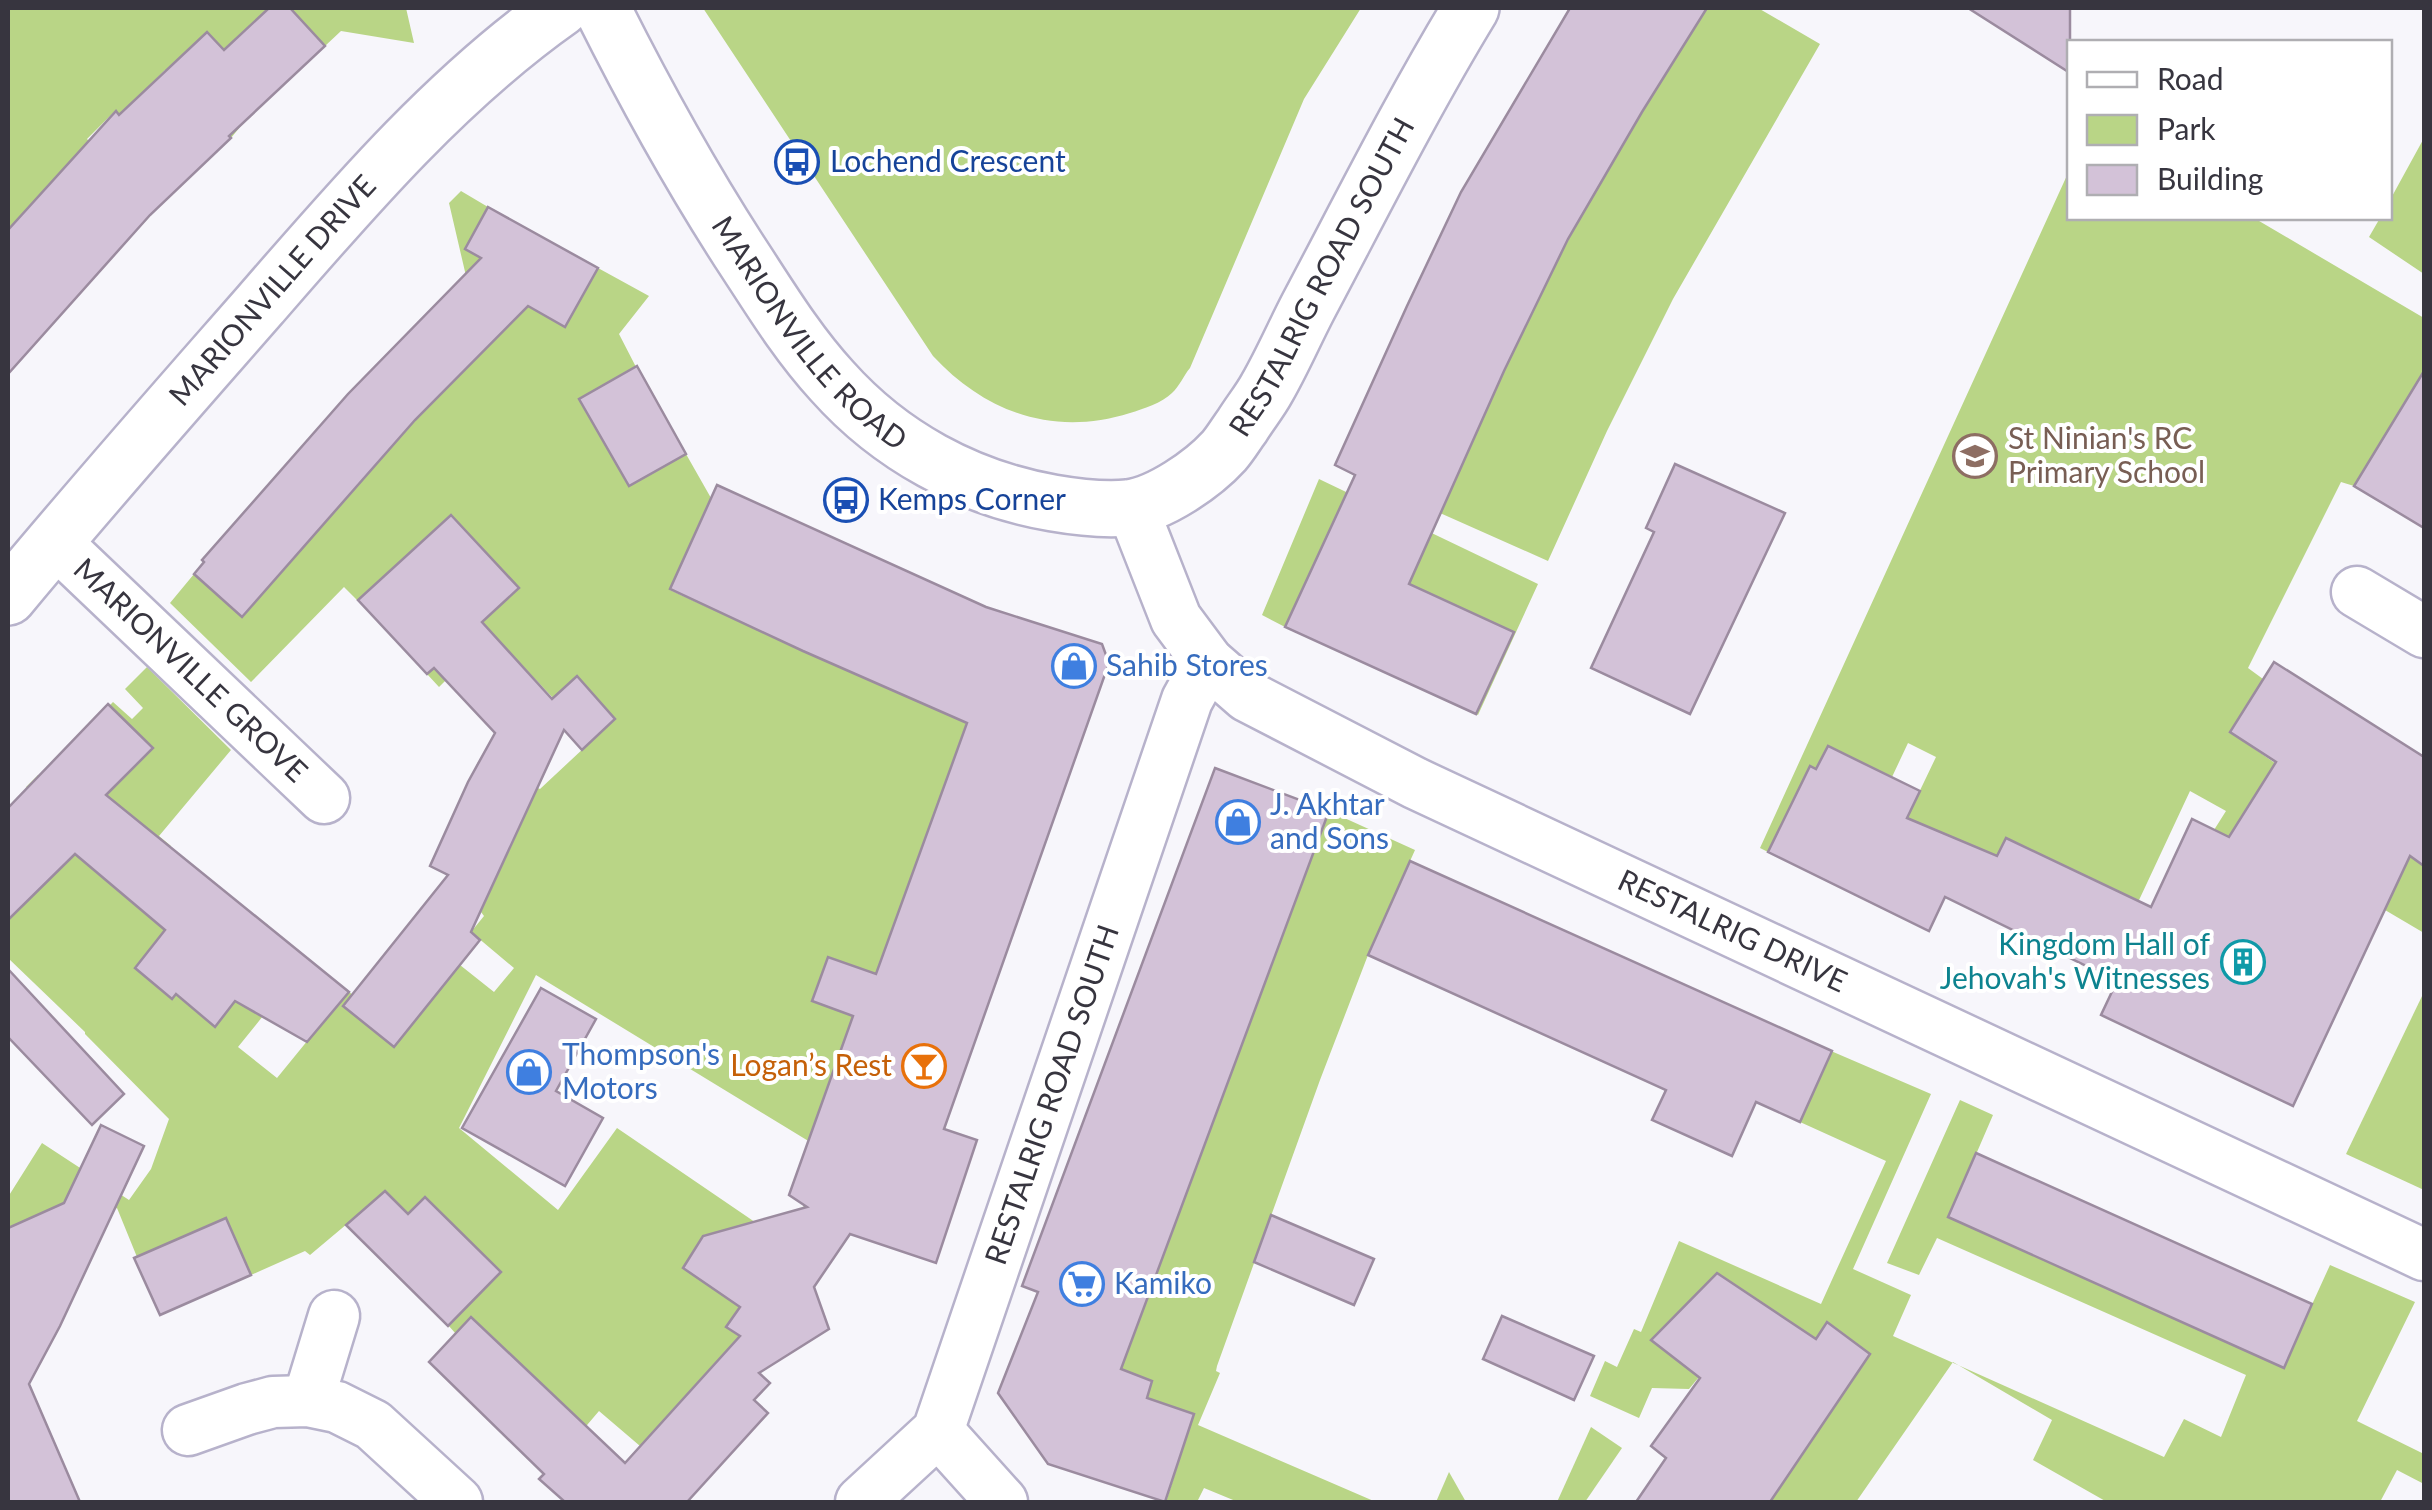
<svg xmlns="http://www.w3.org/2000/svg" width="2432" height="1510" font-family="Lato,sans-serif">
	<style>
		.green { fill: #b9d586 }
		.building { fill: #d3c2d8; stroke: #9b8b9f; stroke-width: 2.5 }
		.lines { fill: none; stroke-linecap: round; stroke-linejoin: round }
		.minor-casing { stroke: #b7b2cb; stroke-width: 55 }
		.tertiary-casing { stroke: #b7b2cb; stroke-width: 60 }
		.minor { stroke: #fff; stroke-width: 50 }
		.tertiary { stroke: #fff; stroke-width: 55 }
		.labels { text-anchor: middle; stroke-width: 8; stroke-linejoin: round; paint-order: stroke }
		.transit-label { font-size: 30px; fill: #164399; stroke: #fff; text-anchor: start }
		.street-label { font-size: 30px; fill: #37353f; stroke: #fff }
		.education-label { font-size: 30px; fill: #785e54; stroke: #fff; text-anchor: start }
		.shop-label { font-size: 30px; fill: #366cbe; stroke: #fff; text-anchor: start }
		.culture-label { font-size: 30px; fill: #0d838f; stroke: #fff; text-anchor: end }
		.food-label { font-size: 30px; fill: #c56008; stroke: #fff; text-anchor: end }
	</style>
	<rect width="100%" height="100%" fill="#f7f6fb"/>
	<!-- green -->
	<g class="green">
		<path d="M8,8H269L223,50L207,33L188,49L249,116L231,138L165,70L147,88L167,108L139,135L115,111L87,139L155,211L139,228L68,164L13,225L35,247L33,248L8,225Z"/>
		<path d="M290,8H406L414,43L341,31L325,46Z"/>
		<path d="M703,8H1361L1304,99L1190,368C1184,375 1179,387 1172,393C1162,403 1143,409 1130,413C1054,437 986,413 933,356Z"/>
		<path d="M1707,8H1758L1820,44L1673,299L1607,431L1548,561L1440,513C1482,421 1521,326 1570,237C1612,159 1660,83 1707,8Z"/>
		<path d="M2424,138V274L2369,237L2380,218H2390V200Z"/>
		<path d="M2069,171L2070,218H2254L2424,318V424L2401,410L2354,486L2341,482L2248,668L2263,679L2230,732L2424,866V933L2385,910L2214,830L2226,811L2190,791L2104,975L2044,945L2078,873L2007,838L1997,856L1969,844L1904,838L1873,904L1867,901L1936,757L1908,743L1892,777L1828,746L1816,769L1811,767L1768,852L1760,848Z"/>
		<path d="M461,191L488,207L465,249L484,260L475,277L565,327L598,268L649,296L619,334L636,367L629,486L686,454L711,498L670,590L803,651L967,721L877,974L812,1001L862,1019L847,1032L831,1080L947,1119L945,1129L919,1121L874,1203L802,1209L833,1156L536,975L459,1128L558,1210L617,1128L774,1235L746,1251L718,1232L704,1235L689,1260L690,1273L740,1307L726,1327L767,1355L719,1368L714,1364L640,1446L599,1411L576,1438L519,1449L561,1402L488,1334H456L448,1325L500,1272L426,1198L408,1214L385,1192L310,1255L305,1251L251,1275L225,1218L137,1257L117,1208L94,1216L84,1194L53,1208L62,1267L8,1236V1197L42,1143L129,1200L151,1169L169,1119L85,1034V1032L8,958V920L75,853L26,787L38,775L82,818L152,748L110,705L113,702L132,719L143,708L125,689L147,667L231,750L159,836L171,846L127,898L165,930L136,968L171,999L246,911L268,925L225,978L267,1011L238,1047L277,1078L348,991L360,1001L352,1013L394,1047L460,965L494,992L514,968L471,932L484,916L481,912L531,803L472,776L478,762L540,789L615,719L553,698L503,645L455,689L446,680L439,687L427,674L519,588L450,515L358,601L344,587L251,682L170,603L194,574L243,617L321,527L270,482L277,474L310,502L323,487L342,504L408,428L358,383L379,362L427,408L497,338L466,276L449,203Z"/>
		<path d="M1319,479L1538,584L1478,715L1476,714L1513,632L1324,544L1285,627L1262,615Z"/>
		<path d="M1329,811L1415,850L1368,955L1320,1080L1217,1366L1216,1371L1220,1373L1198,1425L1376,1502H1238L1204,1488L1197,1502H1166L1194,1414L1147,1398L1152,1381H1101Z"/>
		<path d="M2424,992V1190L2346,1154Z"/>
		<path d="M1831,1051L1931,1094L1853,1269L1911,1295L1893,1336L2164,1457L2184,1419L2221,1437L2246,1375L1937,1238L1919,1275L1887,1263L1960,1100L1993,1115L1949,1217L2283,1368L2330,1265L2415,1302L2357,1421L2424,1454V1484L2397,1470L2380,1502H2107L2033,1460L2052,1420L1953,1362L1856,1502H1770L1870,1354L1828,1322L1816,1339L1717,1273L1657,1335L1667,1353L1699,1377L1689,1389L1652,1388L1639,1418L1590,1396L1605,1361L1617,1367L1634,1329L1641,1332L1679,1241L1821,1304L1886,1161L1800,1122Z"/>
		<path d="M1591,1427L1622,1448L1585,1502H1557Z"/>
		<path d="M1449,1472L1466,1502H1436Z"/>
	</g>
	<!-- building -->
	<g class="building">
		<path d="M269,8H290L325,46L229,136L231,138L150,215L8,374V230L116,111L119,115L207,32L224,50Z"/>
		<path d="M1570,8H1707L1642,112L1568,239L1504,371L1409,584L1514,632L1476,714L1285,627L1355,475L1335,465L1407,306L1461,192Z"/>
		<path d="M1968,8H2070V73Z"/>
		<path d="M488,207L598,268L565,327L528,306L415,420L242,617L194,574L204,562L202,560L348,394L481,258L465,249Z"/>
		<path d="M637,366L686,454L629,486L579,399Z"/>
		<path d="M2424,371V528L2354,486Z"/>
		<path d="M1675,464L1785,513L1690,714L1591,668L1654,532L1646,528Z"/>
		<path d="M717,485L986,607L1102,644L1109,663L944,1129L977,1140L936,1263L850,1234L814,1287L829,1329L759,1373L770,1383L754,1400L768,1413L687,1502H565L539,1479L544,1474L429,1362L471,1317L625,1463L740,1336L726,1327L740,1307L683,1268L703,1236L807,1207L789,1195L853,1016L812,1001L828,957L876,974L967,723L803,651L670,589Z"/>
		<path d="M451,515L519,588L482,622L552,699L577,676L615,719L582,750L564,730L471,932L480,940L394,1047L343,1006L448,875L430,866L468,782L495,733L434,668L427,674L358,600Z"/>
		<path d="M2274,662L2424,757V866L2410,856L2293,1106L2101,1015L2117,981L1945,897L1929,931L1768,852L1810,766L1816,769L1828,746L1920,791L1907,818L1997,856L2006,838L2151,907L2192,819L2229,837L2276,762L2230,732Z"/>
		<path d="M108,704L153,748L106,795L349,992L307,1042L235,1001L215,1027L176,994L172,999L135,968L165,930L75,854L8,920V808Z"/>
		<path d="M1215,768L1329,811L1121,1369L1152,1381L1147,1398L1194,1414L1165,1502L1048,1464L998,1393L1038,1292L1022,1286Z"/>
		<path d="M1410,861L1832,1051L1800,1122L1756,1102L1732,1156L1652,1120L1666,1090L1368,955Z"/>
		<path d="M8,969L124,1094L92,1125L8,1037Z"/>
		<path d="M541,988L596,1019L556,1091L603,1118L565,1186L462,1128Z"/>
		<path d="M101,1125L144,1146L60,1326L29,1384L80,1502H8V1228L64,1203Z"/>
		<path d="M1976,1153L2312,1304L2284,1368L1948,1217Z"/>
		<path d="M385,1191L408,1214L425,1197L501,1272L448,1326L346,1225Z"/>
		<path d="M1271,1215L1374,1259L1354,1305L1254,1262Z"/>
		<path d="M226,1218L251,1275L160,1315L134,1258Z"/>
		<path d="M1717,1273L1816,1339L1827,1322L1870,1354L1770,1502H1636L1666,1458L1651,1446L1700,1378L1651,1340Z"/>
		<path d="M1502,1316L1594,1356L1574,1400L1483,1359Z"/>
	</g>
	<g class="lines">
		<!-- minor casing -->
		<g class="minor-casing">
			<g id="minor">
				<path id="s1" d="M1132,507L1176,619L1208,662L1247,696L1415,783L2424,1255"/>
				<path id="s2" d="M54,541L324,798"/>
				<path d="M2357,592L2424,632"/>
				<path d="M308,1401L334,1316"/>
				<path d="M188,1430L247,1409L273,1402L308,1401L337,1407L373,1425L457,1502"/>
				<path d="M938,1431L1002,1502"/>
				<path id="s3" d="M861,1502L938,1431L1187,700L1208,662"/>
			</g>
		</g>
		<!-- tertiary casing -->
		<g class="tertiary-casing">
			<g id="tertiary">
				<path id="s4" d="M602,8C644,92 688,172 739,251C768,295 796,342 832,381C890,446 967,488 1053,503C1076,507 1104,510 1128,508C1160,504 1203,474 1224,451C1231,443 1236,434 1242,426C1250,413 1260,401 1267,388C1282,362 1294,334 1308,307C1361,207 1412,105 1471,8"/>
				<path id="s5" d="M8,597C90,498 175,402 260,305C352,199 446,89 561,8"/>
			</g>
		</g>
		<!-- minor -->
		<use href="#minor" class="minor"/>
		<!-- tertiary -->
		<use href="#tertiary" class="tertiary"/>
	</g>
	<!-- icons -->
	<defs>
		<g id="bus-ring" transform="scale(2.25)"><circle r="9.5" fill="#fff" stroke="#1a4fb4" stroke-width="1.5"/><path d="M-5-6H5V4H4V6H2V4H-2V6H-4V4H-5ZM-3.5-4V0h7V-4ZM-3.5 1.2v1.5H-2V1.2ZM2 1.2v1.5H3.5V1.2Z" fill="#1a4fb4"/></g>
		<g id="school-ring" transform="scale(2.25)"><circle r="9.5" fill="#fff" stroke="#8d6e63" stroke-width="1.5"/><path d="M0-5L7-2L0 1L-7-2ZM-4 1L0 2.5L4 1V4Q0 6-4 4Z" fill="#8d6e63"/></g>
		<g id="shop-ring" transform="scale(2.25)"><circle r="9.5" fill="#fff" stroke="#3f7fe0" stroke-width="1.5"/><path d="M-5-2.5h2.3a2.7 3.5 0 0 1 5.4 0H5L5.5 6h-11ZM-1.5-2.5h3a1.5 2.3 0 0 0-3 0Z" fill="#3f7fe0"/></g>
		<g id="building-ring" transform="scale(2.25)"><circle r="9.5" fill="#fff" stroke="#0f9aa8" stroke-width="1.5"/><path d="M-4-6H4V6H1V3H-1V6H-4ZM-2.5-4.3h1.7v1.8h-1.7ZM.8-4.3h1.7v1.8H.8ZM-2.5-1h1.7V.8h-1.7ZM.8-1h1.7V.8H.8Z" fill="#0f9aa8"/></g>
		<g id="bar-ring" transform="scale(2.25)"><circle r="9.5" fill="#fff" stroke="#e8710a" stroke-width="1.5"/><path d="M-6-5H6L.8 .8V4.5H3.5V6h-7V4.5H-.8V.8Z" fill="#e8710a"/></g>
		<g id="supermarket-ring" transform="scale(2.25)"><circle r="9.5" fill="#fff" stroke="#3f7fe0" stroke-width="1.5"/><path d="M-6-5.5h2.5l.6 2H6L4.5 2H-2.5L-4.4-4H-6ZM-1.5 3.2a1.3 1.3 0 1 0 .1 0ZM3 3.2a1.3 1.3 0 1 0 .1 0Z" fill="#3f7fe0"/></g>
	</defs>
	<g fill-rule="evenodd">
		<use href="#bus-ring" x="797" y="162"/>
		<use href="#school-ring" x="1975" y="456"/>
		<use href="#bus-ring" x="846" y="500"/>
		<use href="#shop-ring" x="1074" y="666"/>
		<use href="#shop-ring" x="1238" y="822"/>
		<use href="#building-ring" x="2243" y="962"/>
		<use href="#bar-ring" x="924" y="1066"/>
		<use href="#shop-ring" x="529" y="1072"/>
		<use href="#supermarket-ring" x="1082" y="1284"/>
	</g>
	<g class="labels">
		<!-- transit labels -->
		<g class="transit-label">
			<text x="830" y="172">Lochend Crescent</text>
			<text x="878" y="510">Kemps Corner</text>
		</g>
		<!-- street labels -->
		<g class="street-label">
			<text dy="10" stroke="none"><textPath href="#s4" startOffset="1085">RESTALRIG ROAD SOUTH</textPath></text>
			<text dy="10" stroke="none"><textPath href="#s5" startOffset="405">MARIONVILLE DRIVE</textPath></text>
			<text dy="10" stroke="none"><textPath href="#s4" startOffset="388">MARIONVILLE ROAD</textPath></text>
			<text dy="10" stroke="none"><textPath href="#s2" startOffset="188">MARIONVILLE GROVE</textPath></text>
			<text dy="10" stroke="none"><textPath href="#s1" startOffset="765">RESTALRIG DRIVE</textPath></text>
			<text dy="10" stroke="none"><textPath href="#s3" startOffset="460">RESTALRIG ROAD SOUTH</textPath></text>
		</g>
		<!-- education labels -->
		<g class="education-label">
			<text x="2008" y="449">St Ninian's RC<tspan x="2008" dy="34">Primary School</tspan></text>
		</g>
		<!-- shop labels -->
		<g class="shop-label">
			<text x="1106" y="676">Sahib Stores</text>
			<text x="1270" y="815">J. Akhtar<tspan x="1270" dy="34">and Sons</tspan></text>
			<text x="562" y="1065">Thompson's<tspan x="562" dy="34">Motors</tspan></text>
			<text x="1114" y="1294">Kamiko</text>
		</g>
		<!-- culture labels -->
		<g class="culture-label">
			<text x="2210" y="955">Kingdom Hall of<tspan x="2210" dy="34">Jehovah's Witnesses</tspan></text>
		</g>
		<!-- food labels -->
		<g class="food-label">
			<text x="892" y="1076">Logan’s Rest</text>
		</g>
	</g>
	<!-- border -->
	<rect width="2432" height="1510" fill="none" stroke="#37353f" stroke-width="20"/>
	<!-- legend -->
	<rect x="2067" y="40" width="325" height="180" fill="#ffffff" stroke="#afaeb2" stroke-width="2.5"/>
	<rect x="2087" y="72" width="50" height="15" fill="#ffffff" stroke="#afaeb2" stroke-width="2.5"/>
	<text x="2157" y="90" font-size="30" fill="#37353f">Road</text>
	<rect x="2087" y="115" width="50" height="30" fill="#b9d586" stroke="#afaeb2" stroke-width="2.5"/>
	<text x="2157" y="140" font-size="30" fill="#37353f">Park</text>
	<rect x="2087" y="165" width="50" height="30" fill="#d3c2d8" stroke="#afaeb2" stroke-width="2.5"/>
	<text x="2157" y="190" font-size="30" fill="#37353f">Building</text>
</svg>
